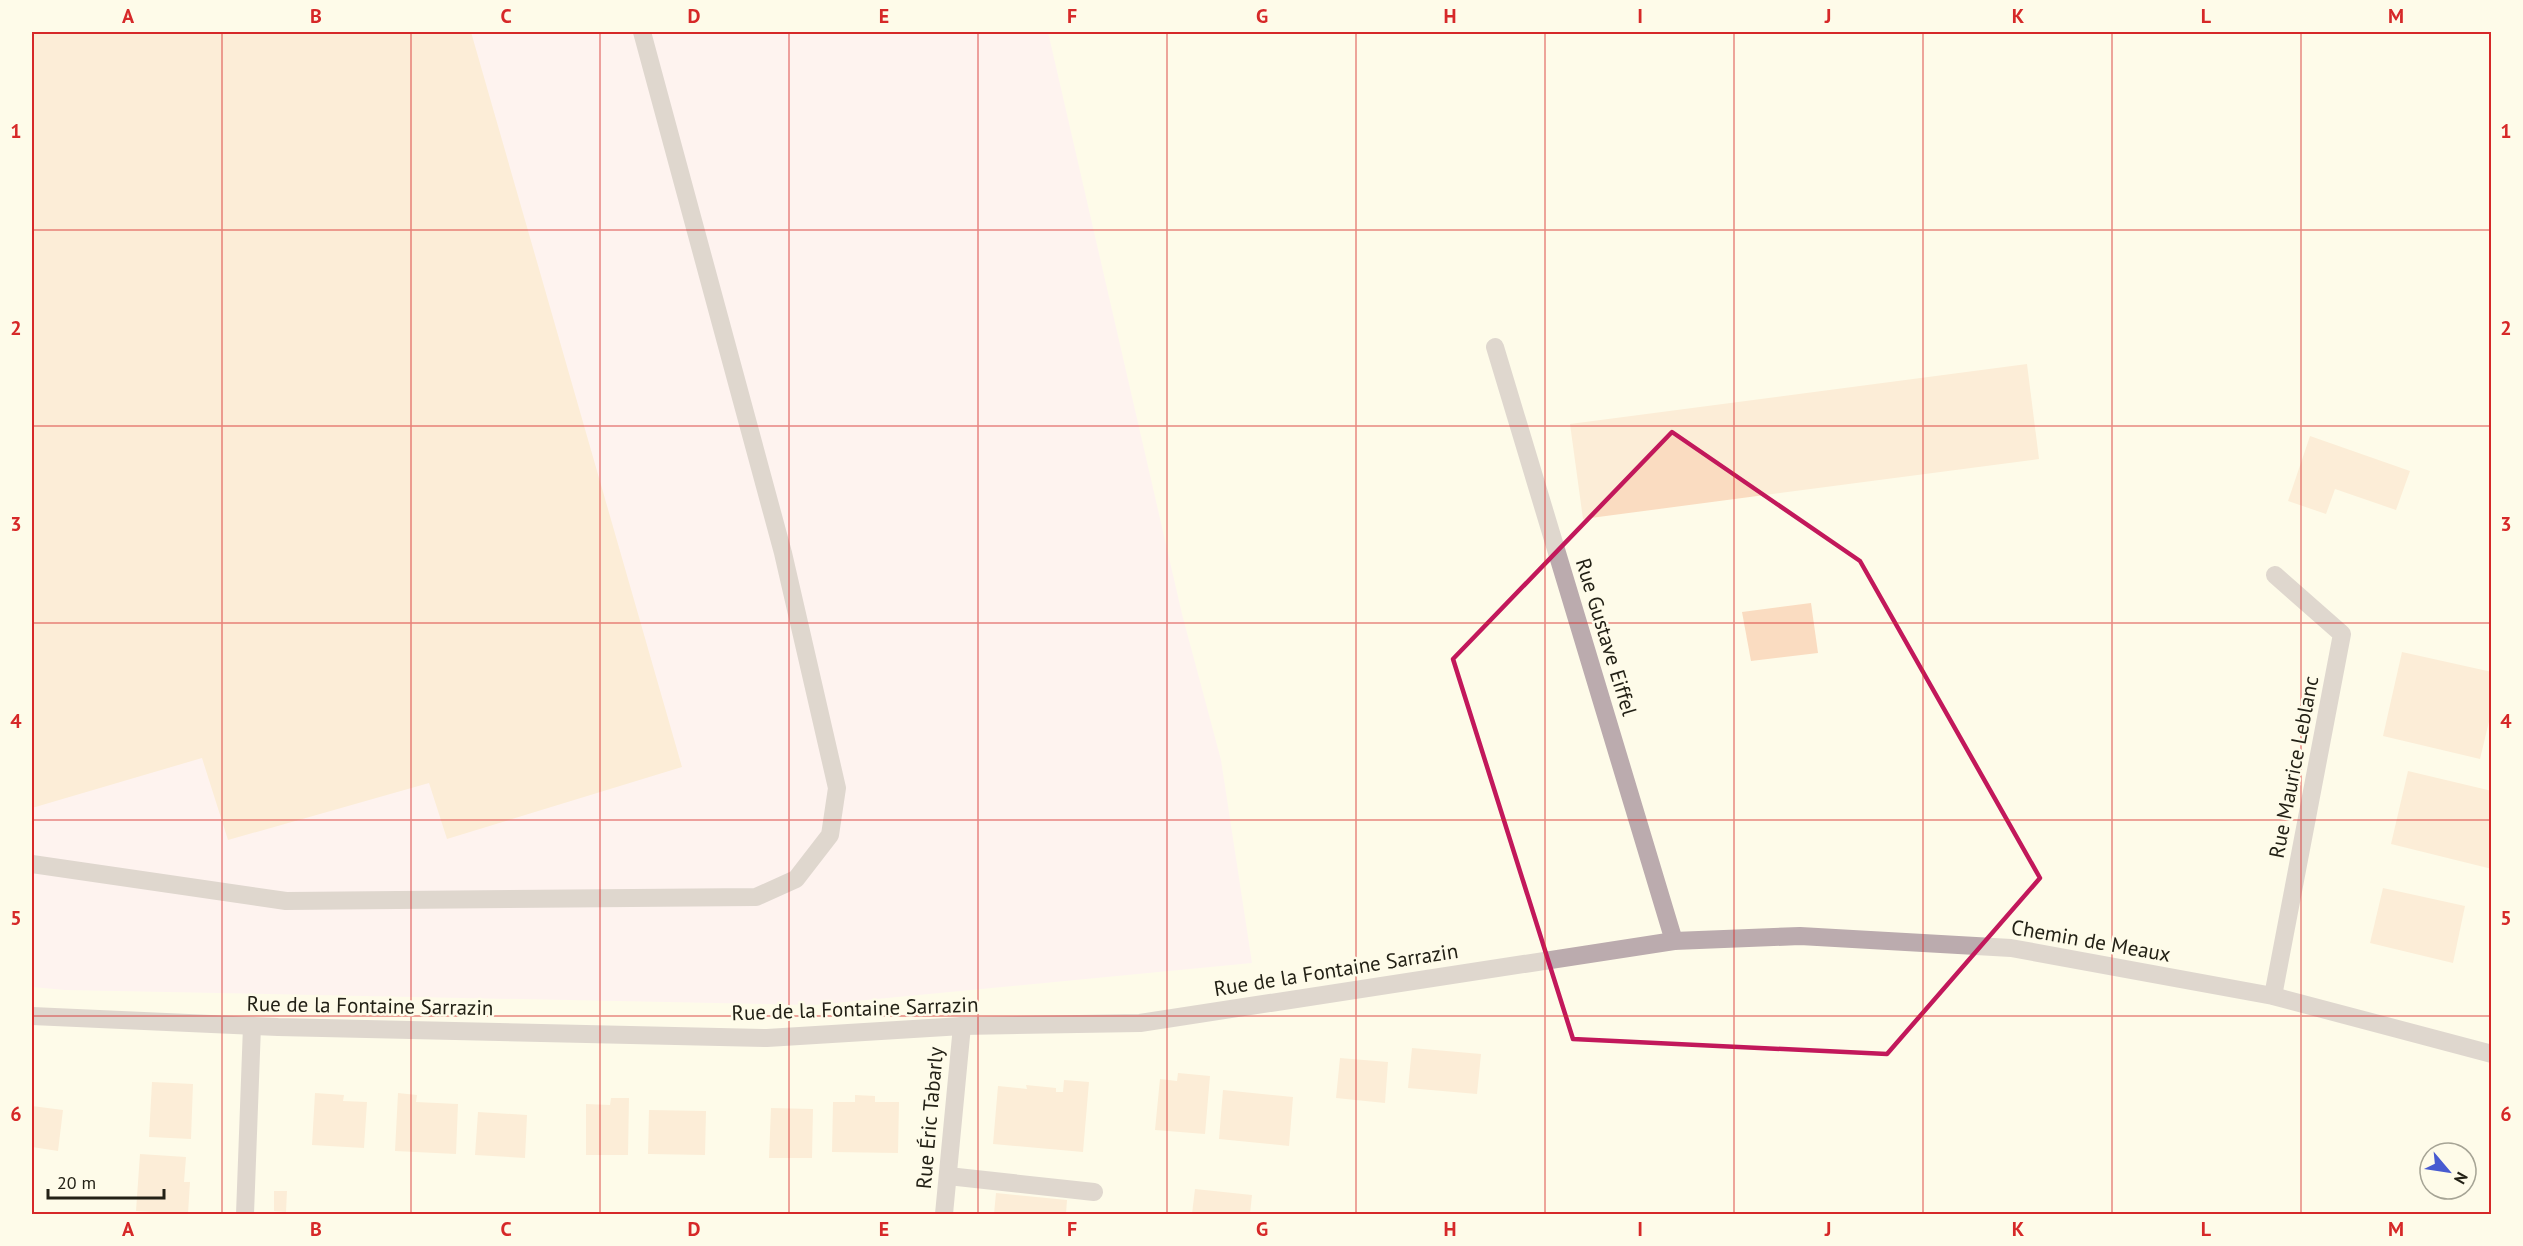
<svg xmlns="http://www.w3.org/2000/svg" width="2523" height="1246" font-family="'PT Sans',sans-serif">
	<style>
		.industrial { fill: #ffe9f7 }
		.building { fill: #fadcc1 }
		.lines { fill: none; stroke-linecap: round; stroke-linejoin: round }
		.service { stroke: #bbabae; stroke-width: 18 }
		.minor { stroke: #bbabae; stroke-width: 18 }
		.marked { fill: none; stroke: #c2185b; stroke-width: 4.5; stroke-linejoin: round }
		.grid { fill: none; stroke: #d62828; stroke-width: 1.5; stroke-opacity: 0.55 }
		.labels { text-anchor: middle; stroke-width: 5; stroke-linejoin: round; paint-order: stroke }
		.street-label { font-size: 21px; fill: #232116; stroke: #fefbe9 }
		.neatline { fill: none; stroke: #d62828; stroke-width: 2 }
		.grid-label { font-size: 20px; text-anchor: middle; font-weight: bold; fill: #d62828 }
	</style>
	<rect width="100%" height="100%" fill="#fefbe9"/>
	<!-- industrial -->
	<path class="industrial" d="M32,32H1048L1182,614L1221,760L1252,963L814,1005L65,990L32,987Z"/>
	<!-- building -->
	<g class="building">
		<path d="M32,32H471L682,767L447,839L429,783L228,840L202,758L32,808Z"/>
		<path d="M2027,364L2039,459L1583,519L1570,424Z"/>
		<path d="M2310,436L2410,471L2396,510L2335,489L2326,514L2288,501Z"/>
		<path d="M1811,603L1818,653L1751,661L1742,612Z"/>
		<path d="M2402,652L2492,672V709L2480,759L2383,736Z"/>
		<path d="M2408,771L2492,791V869L2391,844Z"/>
		<path d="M2383,888L2465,906L2453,963L2370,943Z"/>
		<path d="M1412,1048L1481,1054L1477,1094L1408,1088Z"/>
		<path d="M1340,1058L1388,1062L1385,1103L1336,1098Z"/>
		<path d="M1178,1073L1210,1076L1205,1134L1155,1130L1160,1079L1177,1081Z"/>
		<path d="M1064,1080L1089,1082L1083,1152L993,1144L998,1086L1027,1089L1026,1085L1056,1088V1092H1063Z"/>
		<path d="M152,1082L193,1084L191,1139L149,1137Z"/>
		<path d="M1223,1090L1293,1097L1289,1146L1219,1139Z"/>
		<path d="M315,1093L344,1095L343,1101L367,1102L364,1148L312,1145Z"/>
		<path d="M398,1093L417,1095L416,1102L458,1104L456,1154L395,1151Z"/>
		<path d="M855,1095L875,1096V1102H899L898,1153L832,1152L833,1102H855Z"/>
		<path d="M611,1098H629L628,1155H586V1104L610,1105Z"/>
		<path d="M32,1106L63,1110L58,1151L32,1147Z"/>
		<path d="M771,1108L813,1109L812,1158H769Z"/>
		<path d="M649,1110L706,1111L705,1155L648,1154Z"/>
		<path d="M478,1112L527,1115L525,1158L475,1155Z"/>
		<path d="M140,1154L186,1157L184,1182H190L188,1214L136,1211Z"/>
		<path d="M1195,1189L1252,1195L1250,1214H1192Z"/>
		<path d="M274,1191H287L286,1212L274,1211Z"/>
		<path d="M996,1193L1067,1200L1066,1214H994Z"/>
	</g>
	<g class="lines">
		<!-- service -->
		<g class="service">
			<path d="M1495,347L1674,941"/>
			<path d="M32,864L286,901L756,897L796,879L830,835L837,788L783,553L642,32"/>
			<path d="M948,1176L1094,1192"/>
		</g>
		<!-- minor -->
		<g class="minor">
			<path d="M2273,996L2342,634L2275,575"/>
			<path d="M32,1016L278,1027L767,1038L962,1026L1140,1023L1674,941L1800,936L2011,948L2273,996L2492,1054"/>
			<path d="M245,1214L252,1026"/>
			<path d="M944,1214L962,1026"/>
		</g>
	</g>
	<!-- marked area -->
	<path d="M0 0H2523V1246H0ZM1672,432L1860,561L2040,878L1887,1054L1573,1039L1453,659Z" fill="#fefbe9" fill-opacity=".55" fill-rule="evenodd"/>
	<path class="marked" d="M1672,432L1860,561L2040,878L1887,1054L1573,1039L1453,659Z"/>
	<!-- grid -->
	<path class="grid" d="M222,32V1214M411,32V1214M600,32V1214M789,32V1214M978,32V1214M1167,32V1214M1356,32V1214M1545,32V1214M1734,32V1214M1923,32V1214M2112,32V1214M2301,32V1214M32,230H2492M32,426H2492M32,623H2492M32,820H2492M32,1016H2492"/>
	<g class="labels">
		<!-- street labels -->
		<g class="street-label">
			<text transform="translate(1606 637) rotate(73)" y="7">Rue Gustave Eiffel</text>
			<text transform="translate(2294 767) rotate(-79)" y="7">Rue Maurice Leblanc</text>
			<text transform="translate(2091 941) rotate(10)" y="7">Chemin de Meaux</text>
			<text transform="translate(1336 970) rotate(-9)" y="7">Rue de la Fontaine Sarrazin</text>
			<text transform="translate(370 1006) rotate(1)" y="7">Rue de la Fontaine Sarrazin</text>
			<text transform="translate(855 1009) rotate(-2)" y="7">Rue de la Fontaine Sarrazin</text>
			<text transform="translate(930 1118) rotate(-85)" y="7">Rue Éric Tabarly</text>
		</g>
	</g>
	<!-- border -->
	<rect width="2523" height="1246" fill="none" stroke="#fefbe9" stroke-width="66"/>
	<!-- north arrow -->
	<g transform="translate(2448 1171) rotate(119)"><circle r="28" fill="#fefbe9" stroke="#a6a495" stroke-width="1.5"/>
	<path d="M0-4.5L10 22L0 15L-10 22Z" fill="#485bd0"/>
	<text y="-9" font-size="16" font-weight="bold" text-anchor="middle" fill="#232116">N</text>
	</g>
	<!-- scale -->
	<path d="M48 1189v9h116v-9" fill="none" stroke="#232116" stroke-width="3"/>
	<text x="57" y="1189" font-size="18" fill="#232116" stroke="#fefbe9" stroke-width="4.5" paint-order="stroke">20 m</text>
	<rect x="33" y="33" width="2457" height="1180" class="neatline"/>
	<g class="grid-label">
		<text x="128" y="23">A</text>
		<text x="316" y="23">B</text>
		<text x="506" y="23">C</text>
		<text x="694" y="23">D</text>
		<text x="884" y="23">E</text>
		<text x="1072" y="23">F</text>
		<text x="1262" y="23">G</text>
		<text x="1450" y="23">H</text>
		<text x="1640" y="23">I</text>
		<text x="1828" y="23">J</text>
		<text x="2018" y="23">K</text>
		<text x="2206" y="23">L</text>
		<text x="2396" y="23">M</text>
		<text x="16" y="138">1</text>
		<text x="2506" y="138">1</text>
		<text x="16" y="335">2</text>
		<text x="2506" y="335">2</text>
		<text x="16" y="531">3</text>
		<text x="2506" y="531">3</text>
		<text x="16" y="728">4</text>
		<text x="2506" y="728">4</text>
		<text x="16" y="925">5</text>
		<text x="2506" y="925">5</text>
		<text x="16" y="1121">6</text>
		<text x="2506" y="1121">6</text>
		<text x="128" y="1236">A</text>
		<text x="316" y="1236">B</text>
		<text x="506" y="1236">C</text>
		<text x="694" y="1236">D</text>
		<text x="884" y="1236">E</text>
		<text x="1072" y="1236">F</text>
		<text x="1262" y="1236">G</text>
		<text x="1450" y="1236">H</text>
		<text x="1640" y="1236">I</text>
		<text x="1828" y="1236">J</text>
		<text x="2018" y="1236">K</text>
		<text x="2206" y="1236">L</text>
		<text x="2396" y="1236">M</text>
	</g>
</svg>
